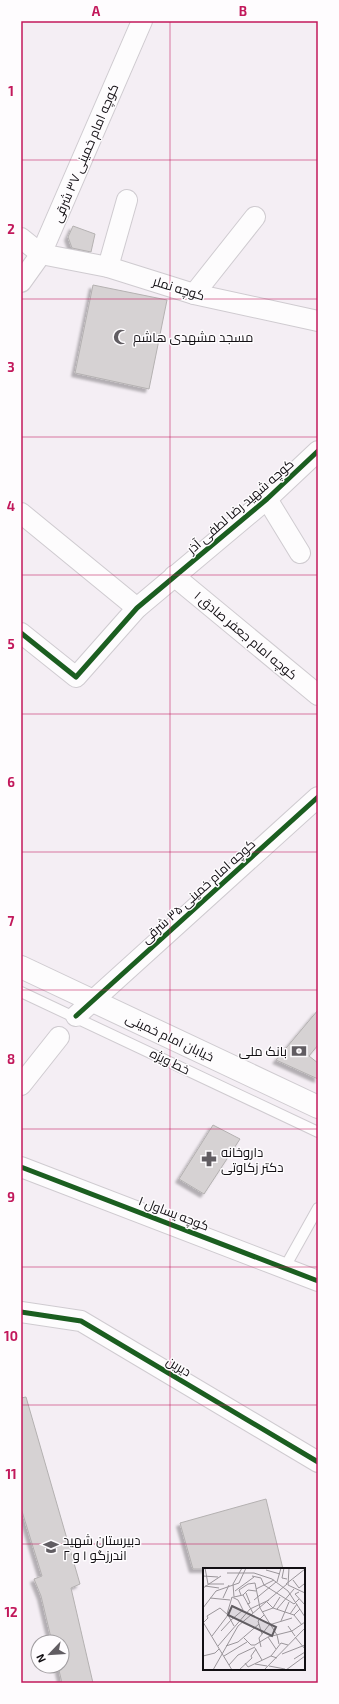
<svg xmlns="http://www.w3.org/2000/svg" width="339" height="1704" font-family="'Exo 2',Cairo,sans-serif">
	<style>
		.building { fill: #d6d2d3; stroke: #b4b1b1; filter: url(#shadow) }
		.lines { fill: none; stroke-linecap: round; stroke-linejoin: round }
		.lane-casing { stroke: #cfcbd0; stroke-width: 12 }
		.street-casing { stroke: #cfcbd0; stroke-width: 22 }
		.secondary-casing { stroke: #cfcbd0; stroke-width: 24 }
		.lane { stroke: #fdfcfd; stroke-width: 10 }
		.street { stroke: #fdfcfd; stroke-width: 20 }
		.secondary { stroke: #fdfcfd; stroke-width: 22 }
		.cycleway-casing { stroke: #fefcfe; stroke-width: 8 }
		.cycleway { stroke: #1b5e20; stroke-width: 5 }
		.grid { fill: none; stroke: #c2185b; stroke-width: 1; stroke-opacity: 0.55 }
		.labels { text-anchor: middle; stroke-width: 3; stroke-linejoin: round; paint-order: stroke }
		.street-label { font-size: 13px; fill: #120f13; stroke: #fefcfe }
		.poi-label { font-size: 13px; fill: #120f13; stroke: #fefcfe; text-anchor: start }
		.inset-road { fill: none; stroke: #9a959a; stroke-width: 1 }
		.view { fill: #615d62; fill-opacity: 0.15; stroke: #615d62; stroke-width: 2 }
		.inset-edge { fill: none; stroke: #120f13; stroke-width: 2 }
		.neatline { fill: none; stroke: #c2185b; stroke-width: 1.5 }
		.grid-label { font-size: 13px; text-anchor: middle; font-weight: bold; fill: #c2185b }
	</style>
	<defs>
		<filter id="shadow"><feDropShadow dx="-3.5" dy="3.5" stdDeviation="1" flood-color="#0004"/></filter>
	</defs>
	<rect width="100%" height="100%" fill="#f4eef4"/>
	<!-- building -->
	<g class="building">
		<path d="M73,226L95,234L91,252L72,248L68,237Z"/>
		<path d="M93,285L167,300L149,389L75,373Z"/>
		<path d="M318,1010V1045L309,1056L318,1063V1079L276,1060Z"/>
		<path d="M213,1125L240,1139L204,1194L179,1179Z"/>
		<path d="M26,1397L80,1584L71,1588L93,1683H62L58,1666H62V1642H52L41,1596L34,1579L42,1576L21,1508V1398Z"/>
		<path d="M266,1499L283,1569H193L180,1523Z"/>
	</g>
	<g class="lines">
		<!-- lane casing -->
		<g class="lane-casing">
			<g id="lane">
				<path d="M21,992L318,1132"/>
				<path d="M285,1267L318,1208"/>
			</g>
		</g>
		<!-- street casing -->
		<g class="street-casing">
			<g id="street">
				<path d="M21,238L41,254L108,267L194,294L318,321"/>
				<path d="M108,267L127,200"/>
				<path d="M21,282L41,254L142,21"/>
				<path d="M194,294L255,217"/>
				<path d="M267,499L300,553"/>
				<path d="M21,513L137,608"/>
				<path d="M174,576L318,695"/>
				<path d="M21,633L76,677L137,608L267,499L318,451"/>
				<path d="M76,1016L318,797"/>
				<path d="M21,1085L59,1037"/>
				<path d="M21,1167L318,1281"/>
				<path d="M21,1312L81,1321L318,1462"/>
			</g>
		</g>
		<!-- secondary casing -->
		<g class="secondary-casing">
			<path id="secondary" d="M21,967L318,1107"/>
		</g>
		<!-- lane -->
		<use href="#lane" class="lane"/>
		<!-- street -->
		<use href="#street" class="street"/>
		<!-- secondary -->
		<use href="#secondary" class="secondary"/>
		<!-- cycleway casing -->
		<g class="cycleway-casing">
			<g id="cycleway">
				<path d="M21,633L76,677L137,608L267,499L318,451"/>
				<path d="M76,1016L318,797"/>
				<path d="M21,1167L318,1281"/>
				<path d="M21,1312L81,1321L318,1462"/>
			</g>
		</g>
		<!-- cycleway -->
		<use href="#cycleway" class="cycleway"/>
	</g>
	<!-- grid -->
	<path class="grid" d="M170,21V1683M21,160H318M21,299H318M21,437H318M21,575H318M21,714H318M21,852H318M21,990H318M21,1129H318M21,1267H318M21,1405H318M21,1544H318"/>
	<!-- icons -->
	<defs>
		<g id="mosque-bare" transform="scale(1.2)"><path d="M3.5-4.9A6 6 0 1 0 3.5 4.9A5 5 0 1 1 3.5-4.9Z" fill="#615d62" stroke="#fefcfe" stroke-width="2.5" paint-order="stroke"/></g>
		<g id="bank-bare" transform="scale(1.2)"><path d="M-6-4H6V4H-6ZM0-2.3a2.3 2.3 0 1 0 0 4.6a2.3 2.3 0 1 0 0-4.6Z" fill="#615d62" stroke="#fefcfe" stroke-width="2.5" paint-order="stroke"/></g>
		<g id="pharmacy-bare" transform="scale(1.2)"><path d="M-2-6h4v4h4v4h-4v4h-4v-4h-4v-4h4Z" fill="#615d62" stroke="#fefcfe" stroke-width="2.5" paint-order="stroke"/></g>
		<g id="school-bare" transform="scale(1.2)"><path d="M0-5L7-2L0 1L-7-2ZM-4 1L0 2.5L4 1V4Q0 6-4 4Z" fill="#615d62" stroke="#fefcfe" stroke-width="2.5" paint-order="stroke"/></g>
	</defs>
	<g fill-rule="evenodd">
		<use href="#mosque-bare" x="121" y="337"/>
		<use href="#bank-bare" x="299" y="1051"/>
		<use href="#pharmacy-bare" x="209" y="1159"/>
		<use href="#school-bare" x="51" y="1547"/>
	</g>
	<g class="labels">
		<!-- street labels -->
		<g class="street-label">
			<text transform="translate(85 153) rotate(-67)" y="5">کوچه امام خمینی ۳۷ شرقی</text>
			<text transform="translate(179 288) rotate(17)" y="5">کوچه نملر</text>
			<text transform="translate(240 506) rotate(-41)" y="5">کوچه شهید رضا لطفی آذر</text>
			<text transform="translate(246 635) rotate(40)" y="5">کوچه امام جعفر صادق ۱</text>
			<text transform="translate(198 891) rotate(-42)" y="5">کوچه امام خمینی ۳۵ شرقی</text>
			<text transform="translate(170 1037) rotate(25)" y="5">خیابان امام خمینی</text>
			<text transform="translate(170 1061) rotate(26)" y="5">خط ویژه</text>
			<text transform="translate(174 1213) rotate(21)" y="5">کوچه یساول ۱</text>
			<text transform="translate(179 1366) rotate(31)" y="5">دیرین</text>
		</g>
		<!-- poi labels -->
		<g class="poi-label">
			<text x="133" y="342">مسجد مشهدی هاشم</text>
			<text x="287" y="1056" text-anchor="end">بانک ملی</text>
			<text x="221" y="1157">داروخانه<tspan x="221" dy="15">دکتر زکاوتی</tspan></text>
			<text x="63" y="1545">دبیرستان شهید<tspan x="63" dy="15">اندرزگو ۱ و ۲</tspan></text>
		</g>
	</g>
	<!-- overview -->
	<g transform="translate(203 1568)">
		<rect width="102" height="102" fill="#f4eef4"/>
		<path class="inset-road" d="M2,0L5,16H21M2,0H22M81,0L79,10L84,11M86,0L85,17L102,25M63,2L77,6M24,5H51L69,11L85,23L102,49M0,8L15,9M49,8L58,10L61,17M90,12L96,20L101,16M74,14L78,0M83,16L102,1M61,17L91,36L96,31M2,18L16,20M0,20L18,8M53,21L71,12M32,23L51,9M96,24L92,26L102,37M43,25L47,35L44,36M38,27L36,22L45,16L52,15L57,40L74,67L76,76M40,27L50,45M31,29L30,16L39,0M31,29L40,27L45,22L53,23M7,30L27,32M20,30L26,17M51,32L73,14M64,34L70,40L91,47M0,40L13,23L36,15L43,0M74,41L91,21M97,41L91,47L99,57M59,44L70,40L77,29M24,46L29,29L35,32L40,42M87,46L94,36M28,52L40,42M78,53L86,34M0,54L29,102M0,55L5,50L4,48L17,40L25,47L31,58M85,58L92,68M18,63L28,52M59,66L55,53L61,47M9,68L25,47M65,69L73,81M92,69L102,81M41,70L48,77H52M52,77L65,69L89,63L102,54M15,78L47,41L66,32M23,78L35,74L56,56M58,79L56,70L66,57L89,50M52,80L59,92M79,86L102,77M0,88L12,85L16,81M21,88L44,74M68,88L78,75L85,77M91,91L102,84M42,95L45,99L68,88L74,90M52,96L64,98M26,97L35,87L52,79M66,98L82,101M10,102L35,58L84,16M36,102L49,90L48,88L53,81M61,102L102,60M83,102L102,88"/>
		<path class="view" d="M29,38L73,59L69,68L25,47Z"/>
		<rect width="102" height="102" class="inset-edge"/>
	</g>
	<!-- border -->
	<rect width="339" height="1704" fill="none" stroke="#fefcfe" stroke-width="44"/>
	<!-- north arrow -->
	<g transform="translate(50 1654) rotate(245)"><circle r="19" fill="#fefcfe" stroke="#a09da0"/>
	<path d="M0-3L7 15L0 10L-7 15Z" fill="#615d62"/>
	<text y="-6" font-size="11" font-weight="bold" text-anchor="middle" fill="#120f13">N</text>
	</g>
	<rect x="22" y="22" width="295" height="1660" class="neatline"/>
	<g class="grid-label">
		<text x="96" y="16">A</text>
		<text x="243" y="16">B</text>
		<text x="11" y="96">1</text>
		<text x="11" y="234">2</text>
		<text x="11" y="372">3</text>
		<text x="11" y="511">4</text>
		<text x="11" y="649">5</text>
		<text x="11" y="787">6</text>
		<text x="11" y="926">7</text>
		<text x="11" y="1064">8</text>
		<text x="11" y="1202">9</text>
		<text x="11" y="1341">10</text>
		<text x="11" y="1479">11</text>
		<text x="11" y="1617">12</text>
	</g>
</svg>
